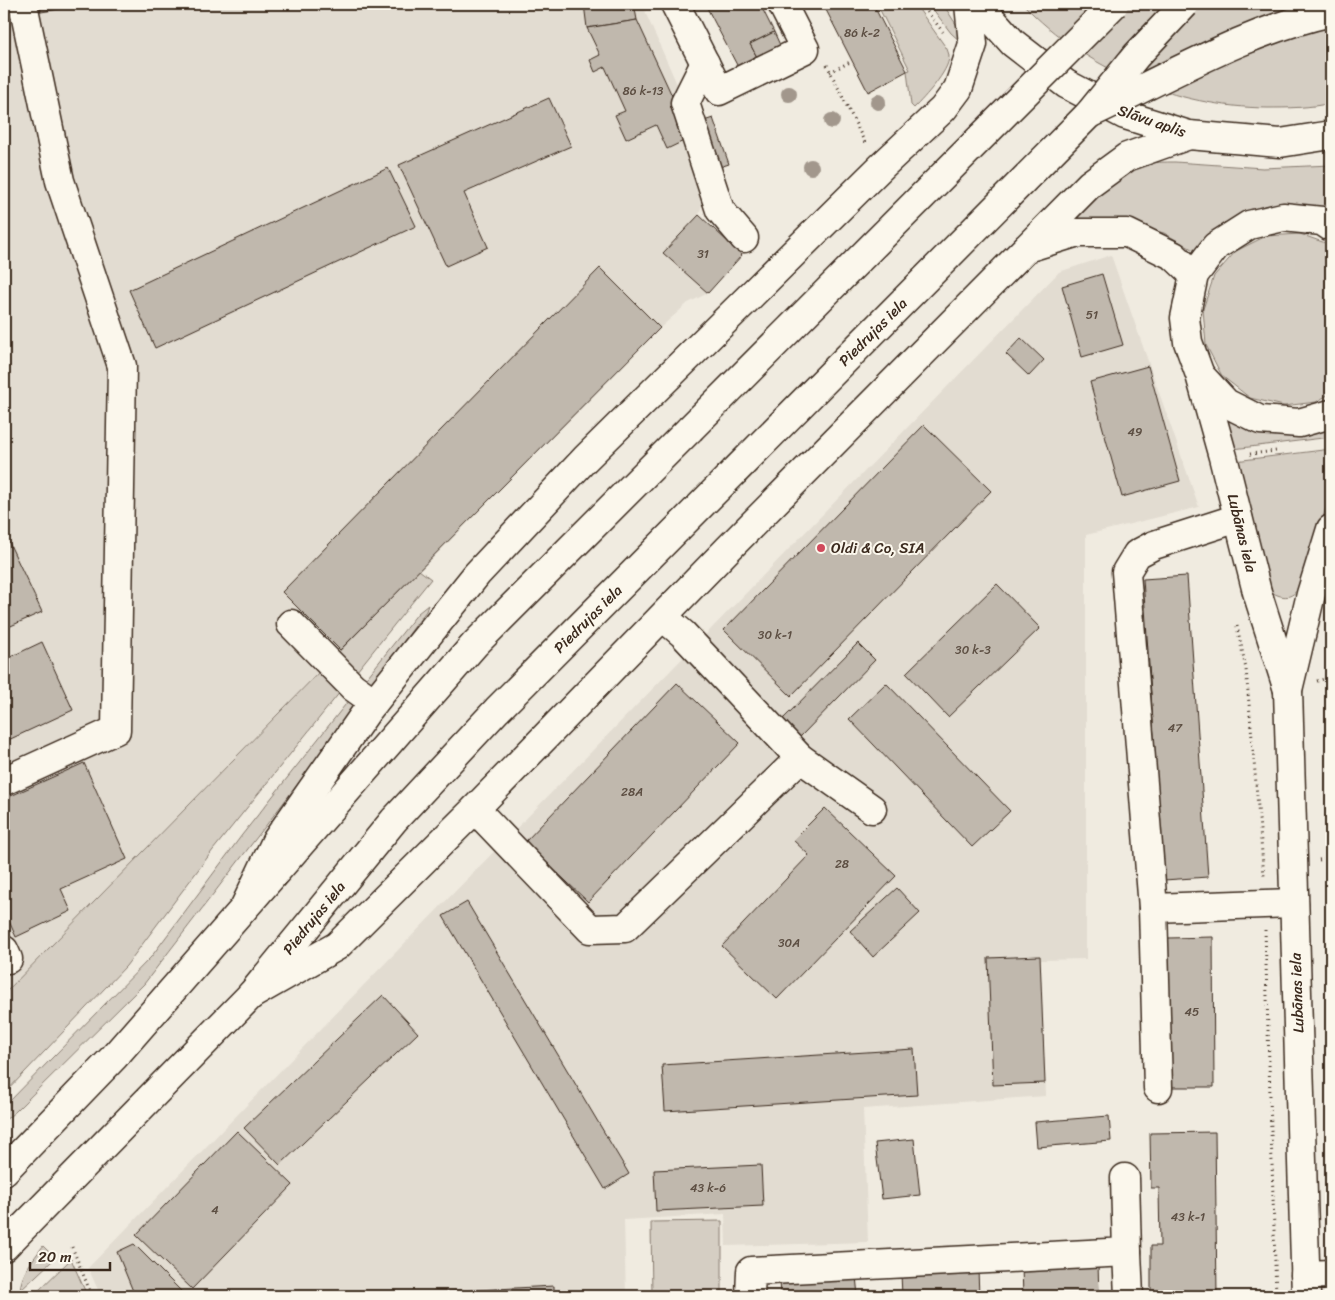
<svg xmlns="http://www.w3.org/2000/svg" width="1335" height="1300" font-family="Sriracha,sans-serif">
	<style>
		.built { fill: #e2dcd1 }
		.green { fill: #d5cec3; stroke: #887c70 }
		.building { fill: #c0b8ad; stroke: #3b2a1e }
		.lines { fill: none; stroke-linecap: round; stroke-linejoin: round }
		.minor-casing { stroke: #3b2a1e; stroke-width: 31 }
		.major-casing { stroke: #3b2a1e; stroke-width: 31 }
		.path { stroke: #3b2a1e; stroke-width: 3; stroke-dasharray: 1 4; stroke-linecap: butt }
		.minor { stroke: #fbf7ec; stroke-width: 28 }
		.major { stroke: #fbf7ec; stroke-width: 28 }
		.major-bridge-casing { stroke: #3b2a1e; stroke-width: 31; stroke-linecap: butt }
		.highway-bridge-casing { stroke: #3b2a1e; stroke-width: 31; stroke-linecap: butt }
		.major-bridge { stroke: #fbf7ec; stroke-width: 28 }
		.highway-bridge { stroke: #fbf7ec; stroke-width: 28 }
		.tree { fill: #a2978c }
		.poi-dot { fill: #d1495b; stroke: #fbf7ec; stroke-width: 2 }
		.labels { text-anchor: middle; stroke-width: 4; stroke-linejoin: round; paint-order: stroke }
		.number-label { font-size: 12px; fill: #5c4e42 }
		.street-label { font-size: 15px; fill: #3b2a1e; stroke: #fbf7ec }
		.poi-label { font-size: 15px; fill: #3b2a1e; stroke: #fbf7ec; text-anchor: start }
	</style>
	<rect width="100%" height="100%" fill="#f0ebe0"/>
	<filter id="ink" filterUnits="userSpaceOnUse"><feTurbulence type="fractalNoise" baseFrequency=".02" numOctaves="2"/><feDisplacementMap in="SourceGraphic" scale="10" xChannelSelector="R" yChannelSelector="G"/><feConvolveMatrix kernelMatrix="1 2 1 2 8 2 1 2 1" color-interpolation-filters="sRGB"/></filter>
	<g filter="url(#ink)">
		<!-- built -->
		<g class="built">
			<path d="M4,4H644L646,14L688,109L690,138L682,142L703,201L699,215L742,255L708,293L688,303L660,328L340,650L4,994Z"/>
			<path d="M1111,255L1199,507L1086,535V959L1041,960L1046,1096L863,1109L868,1242L726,1246L725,1214L624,1220L626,1296H101L88,1268L1059,272Z"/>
		</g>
		<!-- green -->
		<g class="green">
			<path d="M877,4H915L947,49C948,52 949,54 949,57C949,71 924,98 914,108L911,105L907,71L910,70Z"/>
			<path d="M929,4H943L959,29L962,43L951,33Z"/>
			<path d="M1023,4H1331V103C1310,108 1288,108 1267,108C1176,107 1086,70 1023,4Z"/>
			<path d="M1175,162L1263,168L1331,165V216L1197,252L1164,233L1125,223L1073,222C1092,203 1117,170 1144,164C1154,162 1165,162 1175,162Z"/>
			<path d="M1300,234L1331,245V393L1316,402L1284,406L1250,398L1222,376L1206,345L1203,309L1214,276L1236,251L1266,236Z"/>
			<path d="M1223,412L1331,425V437L1233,449Z"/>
			<path d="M1331,449V491L1304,580C1294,598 1287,601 1269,591L1235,461Z"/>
			<path d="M419,570L431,579L213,850L126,966L4,1094V994Z"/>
			<path d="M428,605L426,611L324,750L144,984L16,1111L4,1121V1107L151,957L242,835L418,613Z"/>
			<path d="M722,1221V1296H652L651,1222Z"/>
			<path d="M43,1246L52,1255V1261L20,1291C21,1273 33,1260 43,1246Z"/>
			<path d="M71,1259L86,1293L76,1296H33Z"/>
		</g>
		<!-- building -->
		<g class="building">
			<path d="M40,4H89L41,12Z"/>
			<path d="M584,4H634L637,20L587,28Z"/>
			<path d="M705,4H760L774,32L750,44L757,57L738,67Z"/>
			<path d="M823,4H873L907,71L868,92Z"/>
			<path d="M637,20L680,113L690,138L667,149L656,125L626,139L615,115L625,111L605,67L595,72L590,60L600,55L587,28Z"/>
			<path d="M774,32L780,45L757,57L750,44Z"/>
			<path d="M549,98L571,146L464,193L488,247L446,266L399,165Z"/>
			<path d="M713,118L729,164L714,169L698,123Z"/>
			<path d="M388,168L416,226L155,348L129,290Z"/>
			<path d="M699,215L742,255L708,293L663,253Z"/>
			<path d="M600,268L660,328L340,650L282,592Z"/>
			<path d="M1102,274L1123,345L1082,357L1062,286Z"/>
			<path d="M1021,338L1044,360L1029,376L1006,354Z"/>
			<path d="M1148,366L1180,481L1122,497L1090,382Z"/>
			<path d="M924,425L991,491L791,696L724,630Z"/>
			<path d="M4,532L42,612L4,629Z"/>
			<path d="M1187,576L1208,877L1164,880L1143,579Z"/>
			<path d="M997,584L1040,628L948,717L906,673Z"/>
			<path d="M42,642L73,710L4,742V660Z"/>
			<path d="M858,643L875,660L800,737L782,720Z"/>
			<path d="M677,683L740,743L588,902L525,842Z"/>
			<path d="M886,683L1010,811L972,847L849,719Z"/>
			<path d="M84,763L127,859L61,889L71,911L16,937L4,910V799Z"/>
			<path d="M825,808L896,876L777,999L722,946L809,855L793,840Z"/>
			<path d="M897,888L920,913L873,957L850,931Z"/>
			<path d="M467,902L629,1174L605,1189L443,916Z"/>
			<path d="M1213,937L1214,1087H1171L1168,938Z"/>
			<path d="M1040,956L1045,1083L993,1085L988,958Z"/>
			<path d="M383,995L418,1033L280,1165L244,1128Z"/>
			<path d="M914,1049L917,1095L665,1111L662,1065Z"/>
			<path d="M1109,1116L1111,1141L1037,1147L1035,1122Z"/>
			<path d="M237,1131L293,1185L192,1289L136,1235Z"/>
			<path d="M1215,1132L1217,1296H1151V1246H1160L1159,1188H1151L1150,1133Z"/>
			<path d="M914,1139L920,1195L882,1199L875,1143Z"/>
			<path d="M761,1165L763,1206L656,1211L654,1170Z"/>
			<path d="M134,1244L186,1296H135L117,1252Z"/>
			<path d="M1098,1264L1099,1296H1023L1022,1268Z"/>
			<path d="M978,1270L979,1296H902L901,1274Z"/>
			<path d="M856,1276L858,1296H781L780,1281Z"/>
			<path d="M554,1286V1296H362Z"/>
		</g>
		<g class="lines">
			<!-- minor casing -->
			<g class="minor-casing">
				<g id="minor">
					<path d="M675,4L719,91L805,49L782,4"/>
					<path d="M705,63L685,103L720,210L744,238"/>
					<path d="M1027,248L1075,233H1127L1174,256L1194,275"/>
					<path d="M1201,376L1226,403L1260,420L1299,423L1331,414"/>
					<path d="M663,617L683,634L800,758L872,809"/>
					<path d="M291,624L353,687L374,702"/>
					<path d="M1288,690L1257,592L1223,457L1200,375L1188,342L1185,318L1194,275L1216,246L1249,225L1283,217L1322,221L1331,227"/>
					<path d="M4,781L116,730L122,366L60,181L23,4"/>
					<path d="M475,809L590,929L625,928L800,758"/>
					<path d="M1153,908L1294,903"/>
					<path d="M4,950L8,959"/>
					<path d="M1158,1088L1153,908L1126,572L1137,554L1154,545L1238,518"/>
					<path d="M1127,1252L1129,1296"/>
					<path d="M1305,1275L1331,1274"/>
					<path d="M750,1296L751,1271L1127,1252L1125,1178"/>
					<path d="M1306,1296L1288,690L1311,594L1331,529"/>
				</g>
			</g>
			<!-- major casing -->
			<g class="major-casing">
				<g id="major">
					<path d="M978,4L1013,43L1066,84L1125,115L1189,135L1280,143L1331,135"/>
					<path d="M245,906L276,841L367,711L477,574L585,459L883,165L943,109L958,89L973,44L969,4"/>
					<path d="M251,995L337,946L475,809L728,549L1090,184L1127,157L1189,135"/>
					<path d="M4,1171L114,1057L475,644L690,429"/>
					<path d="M4,1247L251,995L394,820L497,710L734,472"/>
				</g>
			</g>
			<!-- path -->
			<g class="path">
				<path d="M921,4L943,32"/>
				<path d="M827,65L866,145"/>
				<path d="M830,72L852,61"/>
				<path d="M1250,454L1276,451"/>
				<path d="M1237,626L1246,669L1264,876"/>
				<path d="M1317,681L1331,677"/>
				<path d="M1319,860L1331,858"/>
				<path d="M1265,930L1276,1296"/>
				<path d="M72,1247L92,1296"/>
				<path d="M22,1295L23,1296"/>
				<path d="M98,1296L101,1295"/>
			</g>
			<!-- minor -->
			<use href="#minor" class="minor"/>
			<!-- major -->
			<use href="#major" class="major"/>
			<!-- major-bridge casing -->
			<g class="major-bridge-casing">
				<g id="major-bridge">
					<path d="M690,429L1114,4"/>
					<path d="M734,472L1089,114L1136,56L1185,4"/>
				</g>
			</g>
			<!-- highway-bridge casing -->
			<g class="highway-bridge-casing">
				<path id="highway-bridge" d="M1089,114C1169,77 1245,31 1331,12"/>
			</g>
			<!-- major-bridge -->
			<use href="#major-bridge" class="major-bridge"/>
			<!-- highway-bridge -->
			<use href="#highway-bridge" class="highway-bridge"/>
		</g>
		<!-- trees -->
		<g class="tree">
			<circle cx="789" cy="94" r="8"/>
			<circle cx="878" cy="102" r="8"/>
			<circle cx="832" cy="121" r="8"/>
			<circle cx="811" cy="167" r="8"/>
		</g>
	</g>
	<!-- markers -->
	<circle class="poi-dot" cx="821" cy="548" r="5"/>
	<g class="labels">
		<!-- number labels -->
		<g class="number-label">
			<text x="862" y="37">86 k-2</text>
			<text x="643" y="95">86 k-13</text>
			<text x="703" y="258">31</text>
			<text x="1092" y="319">51</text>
			<text x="1135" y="436">49</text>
			<text x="775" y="639">30 k-1</text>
			<text x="973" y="654">30 k-3</text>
			<text x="1175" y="732">47</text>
			<text x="632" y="796">28A</text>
			<text x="842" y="868">28</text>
			<text x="789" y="947">30A</text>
			<text x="1192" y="1016">45</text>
			<text x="708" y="1192">43 k-6</text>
			<text x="215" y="1214">4</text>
			<text x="1188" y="1221">43 k-1</text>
		</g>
		<!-- street labels -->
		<g class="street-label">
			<text transform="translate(1152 121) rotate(19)" y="5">Slāvu aplis</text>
			<text transform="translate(873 332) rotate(-45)" y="5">Piedrujas iela</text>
			<text transform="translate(1242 533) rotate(76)" y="5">Lubānas iela</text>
			<text transform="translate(588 619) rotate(-45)" y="5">Piedrujas iela</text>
			<text transform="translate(314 918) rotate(-51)" y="5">Piedrujas iela</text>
			<text transform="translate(1297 993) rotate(-92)" y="5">Lubānas iela</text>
		</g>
		<!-- poi labels -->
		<g class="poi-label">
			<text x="831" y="553">Oldi &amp; Co, SIA</text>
		</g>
	</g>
	<!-- margin -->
	<rect width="1335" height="1300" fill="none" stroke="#fbf7ec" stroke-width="20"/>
	<rect x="10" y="10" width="1315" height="1280" fill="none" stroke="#3b2a1e" stroke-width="2" filter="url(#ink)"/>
	<!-- scale -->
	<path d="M30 1262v8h80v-8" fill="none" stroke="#3b2a1e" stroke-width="2.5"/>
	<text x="38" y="1262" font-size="15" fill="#3b2a1e" stroke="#fbf7ec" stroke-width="4" paint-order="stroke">20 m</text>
</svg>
